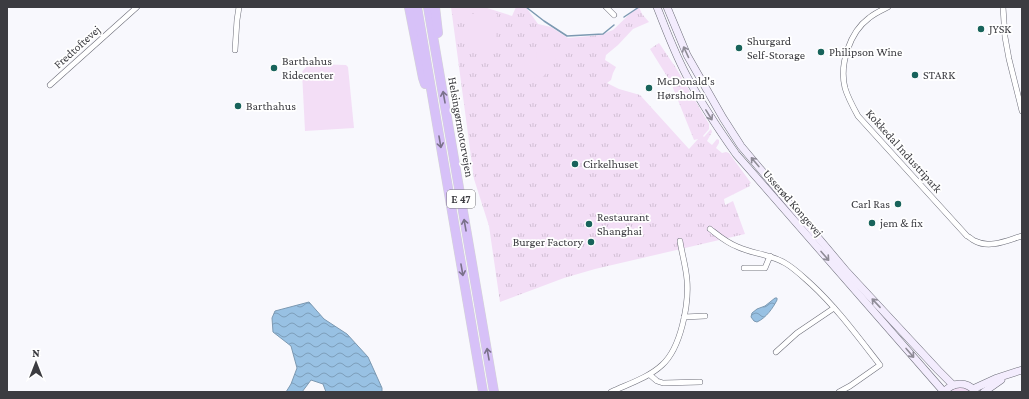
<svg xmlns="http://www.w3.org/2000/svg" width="1029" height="399" font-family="'Crimson Pro',serif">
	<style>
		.grass { fill: url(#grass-tufts) }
		.park { fill: #f3def6 }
		.water { fill: url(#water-waves); stroke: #7c99b2 }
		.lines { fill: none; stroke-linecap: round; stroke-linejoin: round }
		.stream { stroke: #7c99b2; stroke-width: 1.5 }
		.street-casing { stroke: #6d6e79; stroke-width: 6 }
		.secondary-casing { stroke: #6d6e79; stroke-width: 8 }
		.highway-casing { stroke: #d4d4d5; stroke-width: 10 }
		.street { stroke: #fff; stroke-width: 5 }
		.secondary { stroke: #f3ecfd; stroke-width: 7 }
		.highway { stroke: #d7c1f8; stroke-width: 9 }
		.oneway { stroke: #8e8b96 }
		.oneway2 { stroke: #7a718a }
		.poi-dot { fill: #18635b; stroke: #fff; stroke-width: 1.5 }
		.labels { text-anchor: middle; stroke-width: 3.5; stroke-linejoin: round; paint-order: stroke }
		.shield { fill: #fff; stroke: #76767a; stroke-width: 1 }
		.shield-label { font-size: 11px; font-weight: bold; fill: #3c3c41 }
		.poi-label { font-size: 12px; fill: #3c3c41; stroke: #fff; text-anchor: start }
		.street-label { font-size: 12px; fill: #3c3c41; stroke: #fff }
	</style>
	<defs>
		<pattern id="grass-tufts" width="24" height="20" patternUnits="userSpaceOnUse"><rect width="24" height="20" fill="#f3def6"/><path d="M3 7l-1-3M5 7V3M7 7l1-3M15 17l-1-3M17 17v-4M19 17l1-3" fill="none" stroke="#d1bfd4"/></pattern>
		<pattern id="water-waves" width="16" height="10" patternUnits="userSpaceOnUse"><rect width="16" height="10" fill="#98c1e3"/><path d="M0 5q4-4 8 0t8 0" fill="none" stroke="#7d9eba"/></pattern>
	</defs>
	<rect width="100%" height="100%" fill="#f8f8fd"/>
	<!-- grass -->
	<g class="grass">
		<path d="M451,7H484L512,16L516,7H526L538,24L551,27L568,38L600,35L613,30L637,7H639L642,14L649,22L633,29L618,45L606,55L605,60L616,67L613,73L611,80L607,83L619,89L640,95L689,149L698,139L694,140L669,78H668L650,49L659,43L676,68L709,124V129L703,136L704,137L711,129L712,132L707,141L712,145L717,139L719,140V143L716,148L722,153L726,152L729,153L751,183L749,184L750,186L724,199L725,205L733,201L745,234L595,269L564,278L500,302L489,226L474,179Z"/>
		<path d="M962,387L968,390L971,392H949L956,388Z"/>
	</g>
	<!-- park -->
	<g class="park">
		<path d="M469,14H497L496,49H468Z"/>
		<path d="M556,48L559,58L539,64L548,71L539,81L522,68L530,57L538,63L536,53Z"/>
		<path d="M311,64L346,65L348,67L354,128L305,131L302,72L305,68Z"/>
	</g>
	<!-- water -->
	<g class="water">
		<path d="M775,298H777V300C773,308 766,318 757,322L754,321L751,317L752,313L757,309L765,306Z"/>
		<path d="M309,302L324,319L347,334L368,357L382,388V392H326L323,384L311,380L302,392H286L291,384L297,368L291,346L273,332L272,318L275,311Z"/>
	</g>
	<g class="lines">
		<!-- stream -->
		<g class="stream">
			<path d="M526,7L544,21L567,36L603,34L614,25"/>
			<path d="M624,17L639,7"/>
		</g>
		<!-- street casing -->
		<g class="street-casing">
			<g id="street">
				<path d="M606,7L614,15"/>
				<path d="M888,7C882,10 875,13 869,18C850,32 839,64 845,88C848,98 853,107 858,116L967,236C970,237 972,240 975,241C990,249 1008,240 1022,236"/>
				<path d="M1003,7L1005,37L1009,59L1022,111"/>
				<path d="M235,50L237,20L239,7"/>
				<path d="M50,85L137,7"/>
				<path d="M710,229C719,236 727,243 738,247C753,254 770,254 785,263C794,268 802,276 811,284C837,308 858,337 880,365L850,386L839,392"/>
				<path d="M744,268H765L770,256"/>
				<path d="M684,317L705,316"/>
				<path d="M776,352L797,333L834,308"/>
				<path d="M650,375L657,381L663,383L700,382"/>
				<path d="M611,392C628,384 648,378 662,365C681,348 689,304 687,280C686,267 682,254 680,241"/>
			</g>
		</g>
		<!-- secondary casing -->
		<g class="secondary-casing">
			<g id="secondary">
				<path d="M657,7C667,32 676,57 689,80C703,106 719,130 736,154L944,392"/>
				<path d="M667,7L687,55L723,118L741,146L847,272L938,370L953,385"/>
				<path d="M973,389L997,378L1022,370"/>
				<path d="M944,392C953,382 966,381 975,391"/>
				<path d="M984,392L1001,380"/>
			</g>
		</g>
		<!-- highway casing -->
		<g class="highway-casing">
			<g id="highway">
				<path d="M409,7L423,78L425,84"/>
				<path d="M417,7L483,392"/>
				<path d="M428,7L494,392"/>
				<path d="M435,7L438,33"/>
			</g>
		</g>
		<!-- street -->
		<use href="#street" class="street"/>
		<!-- secondary -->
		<use href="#secondary" class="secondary"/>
		<!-- highway -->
		<use href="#highway" class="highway"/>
	</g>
	<!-- one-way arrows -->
	<defs><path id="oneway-shaft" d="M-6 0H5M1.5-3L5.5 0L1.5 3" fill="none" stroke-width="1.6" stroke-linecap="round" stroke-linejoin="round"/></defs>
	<g class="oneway">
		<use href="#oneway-shaft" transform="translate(686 52) rotate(-115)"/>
		<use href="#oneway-shaft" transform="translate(709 115) rotate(58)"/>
		<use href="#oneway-shaft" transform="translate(755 162) rotate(-130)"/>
		<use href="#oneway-shaft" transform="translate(825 256) rotate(49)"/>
		<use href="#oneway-shaft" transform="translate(876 303) rotate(-133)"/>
		<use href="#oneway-shaft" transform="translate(910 353) rotate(49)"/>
	</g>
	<g class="oneway2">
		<use href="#oneway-shaft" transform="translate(444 97) rotate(-100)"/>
		<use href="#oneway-shaft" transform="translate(440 142) rotate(80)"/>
		<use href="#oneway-shaft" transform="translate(465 225) rotate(-100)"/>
		<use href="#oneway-shaft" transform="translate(462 270) rotate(80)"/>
		<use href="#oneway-shaft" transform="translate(488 354) rotate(-100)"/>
	</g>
	<!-- markers -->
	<g class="poi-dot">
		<circle cx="981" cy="29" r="4"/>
		<circle cx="739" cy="48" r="4"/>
		<circle cx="821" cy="52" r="4"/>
		<circle cx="274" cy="68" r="4"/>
		<circle cx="915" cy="75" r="4"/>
		<circle cx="649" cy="88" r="4"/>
		<circle cx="238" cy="106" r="4"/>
		<circle cx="575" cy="164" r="4"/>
		<circle cx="898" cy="204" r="4"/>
		<circle cx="872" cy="223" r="4"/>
		<circle cx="589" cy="224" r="4"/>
		<circle cx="591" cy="242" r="4"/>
	</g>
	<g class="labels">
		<!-- shield labels -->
		<rect class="shield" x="447" y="190" width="28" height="18" rx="3"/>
		<g class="shield-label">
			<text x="461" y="203">E 47</text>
		</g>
		<!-- poi labels -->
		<g class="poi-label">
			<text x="989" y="33">JYSK</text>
			<text x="747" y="45">Shurgard<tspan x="747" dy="14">Self-Storage</tspan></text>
			<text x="829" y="56">Philipson Wine</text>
			<text x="282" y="65">Barthahus<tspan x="282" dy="14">Ridecenter</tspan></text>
			<text x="923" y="79">STARK</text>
			<text x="657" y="85">McDonald's<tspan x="657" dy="14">Hørsholm</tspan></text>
			<text x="246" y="110">Barthahus</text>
			<text x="583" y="168">Cirkelhuset</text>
			<text x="890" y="208" text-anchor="end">Carl Ras</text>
			<text x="597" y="221">Restaurant<tspan x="597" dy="14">Shanghai</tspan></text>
			<text x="880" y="227">jem &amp; fix</text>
			<text x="583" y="246" text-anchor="end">Burger Factory</text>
		</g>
		<!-- street labels -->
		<g class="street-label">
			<text transform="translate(77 47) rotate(-42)" y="4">Fredtoftevej</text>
			<text transform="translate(461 127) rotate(80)" y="4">Helsingørmotorvejen</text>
			<text transform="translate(904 151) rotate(48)" y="4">Kokkedal Industripark</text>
			<text transform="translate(793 203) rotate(49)" y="4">Usserød Kongevej</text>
		</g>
	</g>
	<!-- border -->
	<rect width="1029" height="399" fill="none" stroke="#3c3c41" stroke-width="16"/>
	<!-- north arrow -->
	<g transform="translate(36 363)" stroke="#ffffff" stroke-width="3" paint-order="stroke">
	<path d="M0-3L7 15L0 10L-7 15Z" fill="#3c3c41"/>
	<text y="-6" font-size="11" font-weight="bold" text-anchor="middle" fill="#3c3c41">N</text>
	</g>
</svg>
